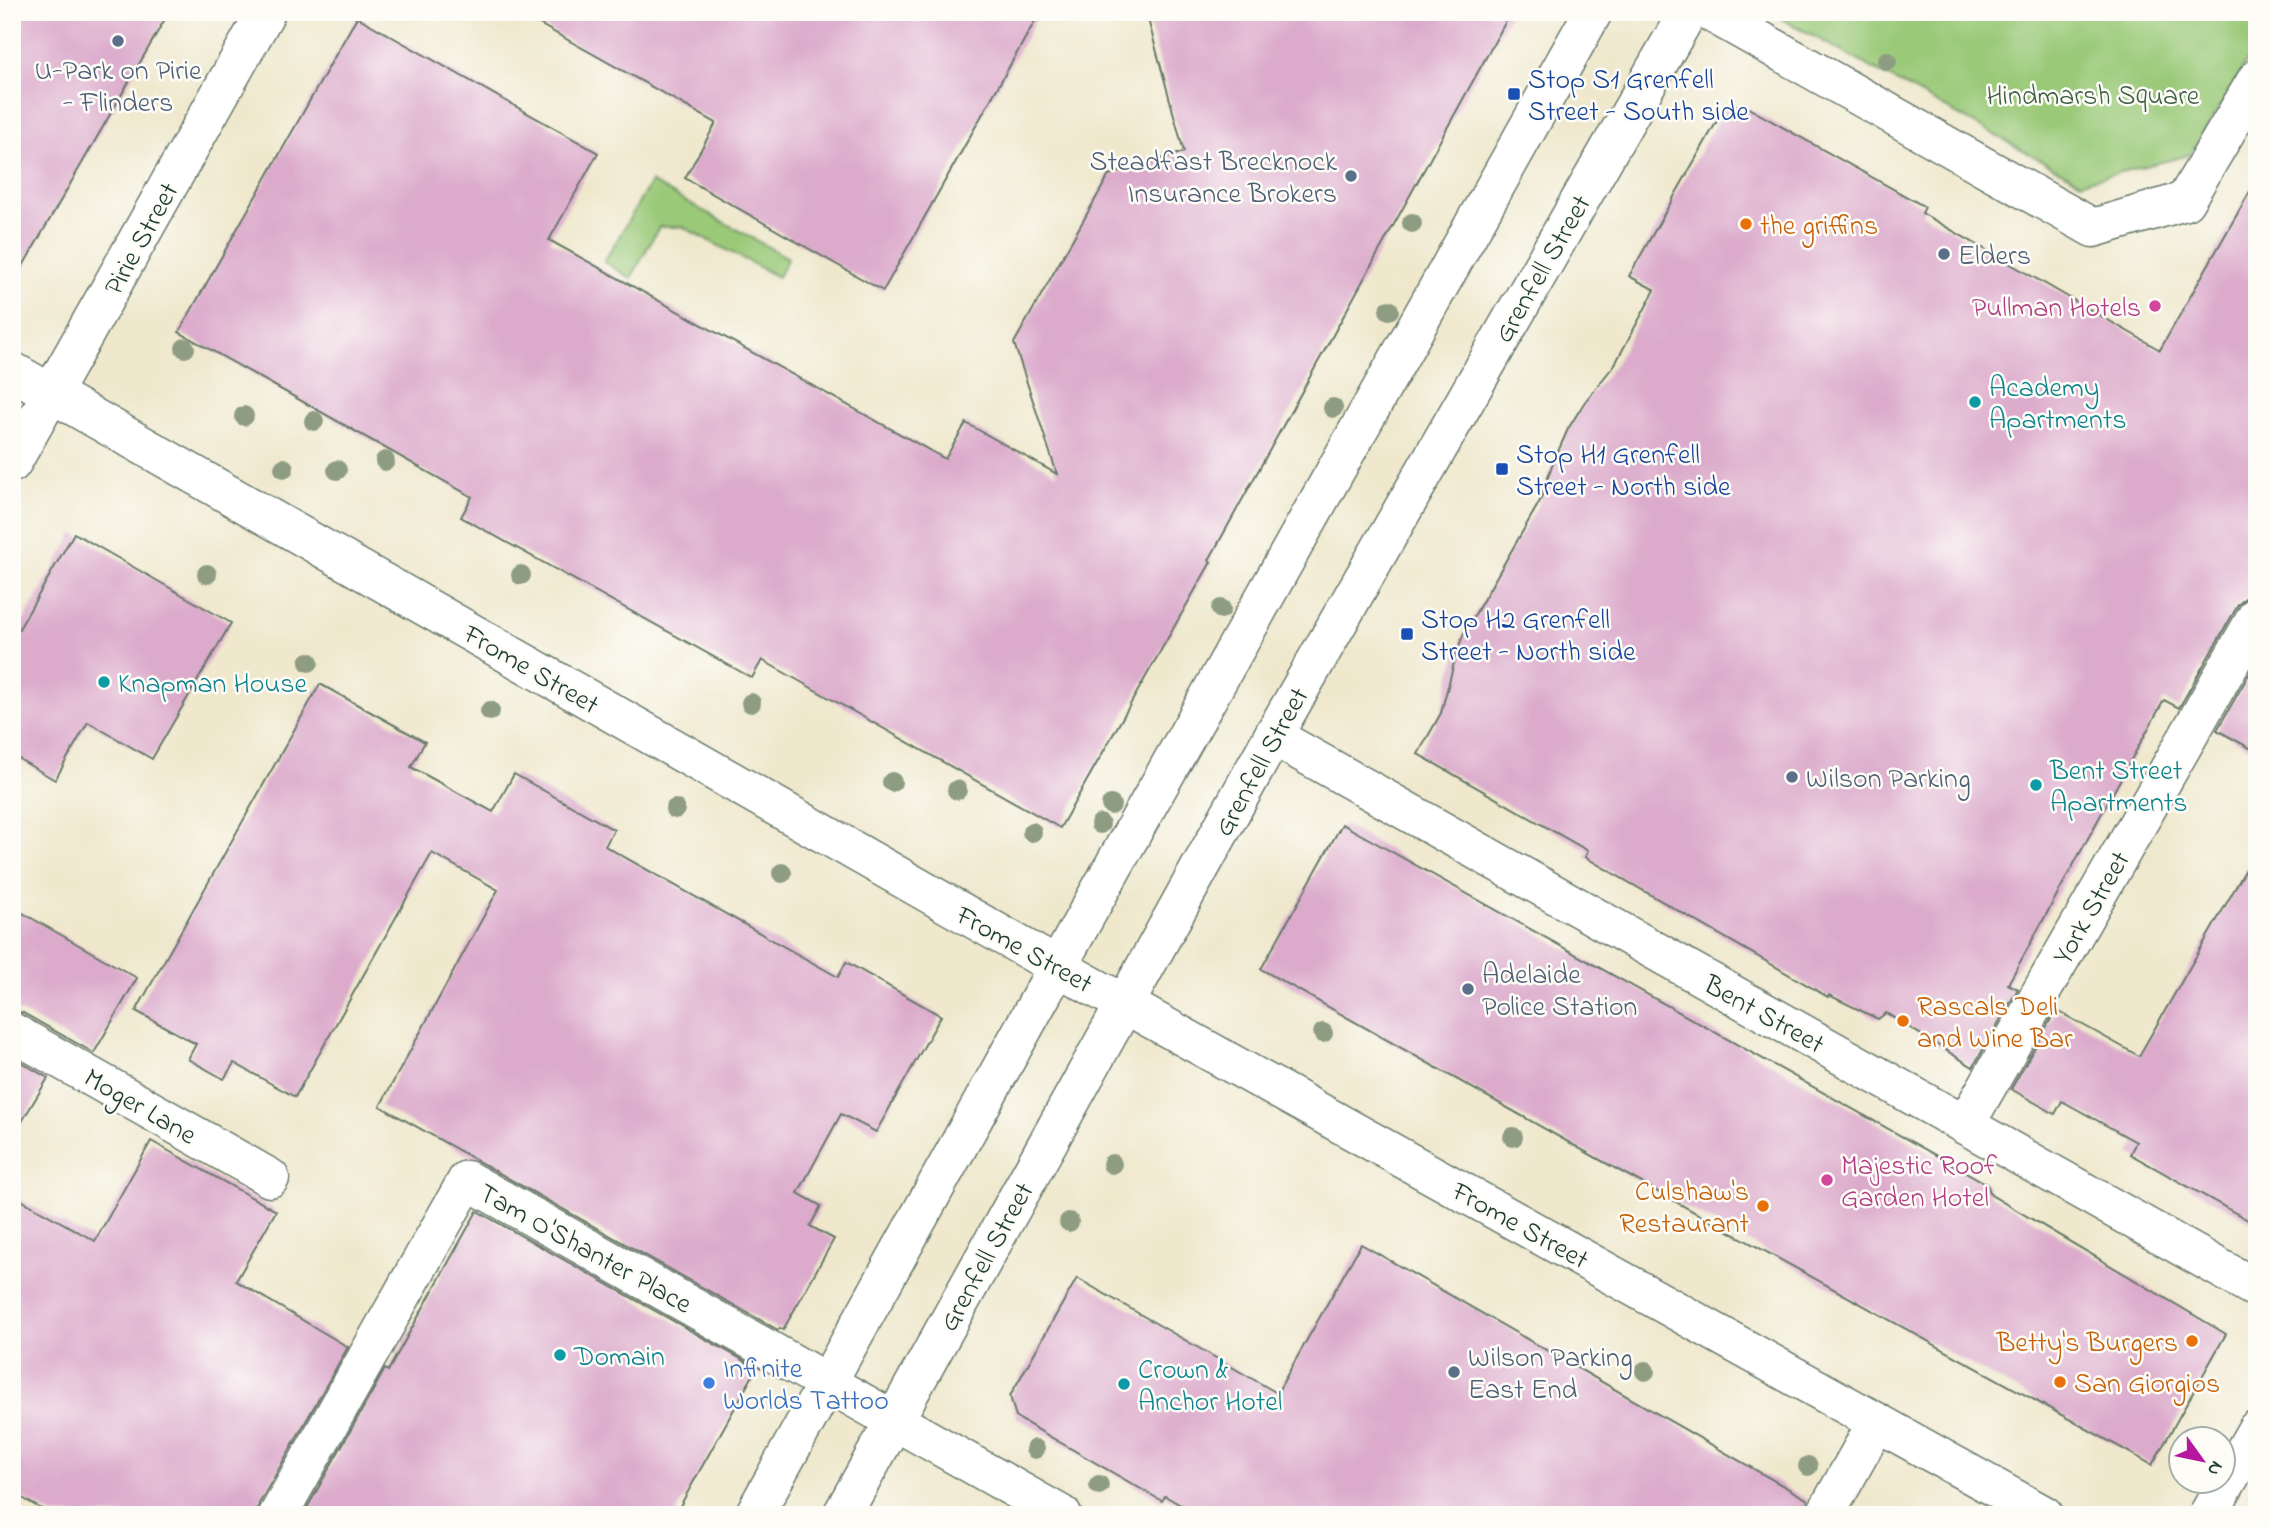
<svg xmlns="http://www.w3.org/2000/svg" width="2269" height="1527" font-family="'Indie Flower',sans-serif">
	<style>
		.green { fill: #9ac978; stroke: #5c8356; stroke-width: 2 }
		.building { fill: #dcabcc }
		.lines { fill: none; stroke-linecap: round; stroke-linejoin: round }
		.minor-casing { stroke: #68796a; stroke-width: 41 }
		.major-casing { stroke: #68796a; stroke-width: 41 }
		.minor { stroke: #fff; stroke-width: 38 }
		.major { stroke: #fff; stroke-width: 38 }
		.tree { fill: #8e9d82 }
		.service-dot { fill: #5c6f8a; stroke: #fdfcf7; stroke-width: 2.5 }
		.transit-dot { fill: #1a4fb4; stroke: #fdfcf7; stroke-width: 2.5 }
		.food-dot { fill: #e8710a; stroke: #fdfcf7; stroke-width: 2.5 }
		.hotel-dot { fill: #d1479c; stroke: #fdfcf7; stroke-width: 2.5 }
		.culture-dot { fill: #0f9aa8; stroke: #fdfcf7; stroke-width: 2.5 }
		.shop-dot { fill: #3f7fe0; stroke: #fdfcf7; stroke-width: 2.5 }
		.labels { text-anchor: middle; stroke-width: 5; stroke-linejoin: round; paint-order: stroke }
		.service-label { font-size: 28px; fill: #4e5e75; stroke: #fdfcf7; text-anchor: start }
		.transit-label { font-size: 28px; fill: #164399; stroke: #fdfcf7; text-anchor: start }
		.park-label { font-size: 28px; fill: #3e6045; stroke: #fdfcf7 }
		.food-label { font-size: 28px; fill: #c56008; stroke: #fdfcf7; text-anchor: start }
		.street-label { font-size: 28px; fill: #1f3d34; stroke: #fdfcf7 }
		.hotel-label { font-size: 28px; fill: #b23c85; stroke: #fdfcf7; text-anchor: end }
		.culture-label { font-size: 28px; fill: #0d838f; stroke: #fdfcf7; text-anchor: start }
		.shop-label { font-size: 28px; fill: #366cbe; stroke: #fdfcf7; text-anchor: start }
	</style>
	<rect width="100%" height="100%" fill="#fdfcf7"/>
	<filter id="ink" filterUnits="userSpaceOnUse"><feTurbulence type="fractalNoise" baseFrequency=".0143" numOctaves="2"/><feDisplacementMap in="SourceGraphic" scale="14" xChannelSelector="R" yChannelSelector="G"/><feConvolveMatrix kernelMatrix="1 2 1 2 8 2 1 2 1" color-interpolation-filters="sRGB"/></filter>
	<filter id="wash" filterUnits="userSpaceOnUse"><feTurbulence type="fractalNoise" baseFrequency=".00686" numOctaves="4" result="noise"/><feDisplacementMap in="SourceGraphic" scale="28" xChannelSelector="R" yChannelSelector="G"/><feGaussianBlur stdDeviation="1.57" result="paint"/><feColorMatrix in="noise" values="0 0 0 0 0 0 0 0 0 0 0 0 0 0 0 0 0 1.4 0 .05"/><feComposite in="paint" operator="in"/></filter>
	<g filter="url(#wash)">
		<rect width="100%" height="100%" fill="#efe8cd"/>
		<!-- green -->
		<g class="green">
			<path d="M1786,12H2257V45L2190,155L2081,182L1782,19Z"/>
			<path d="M651,182L788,258L778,277L683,227H659L631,278L604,262Z"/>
		</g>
		<g id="blocks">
			<!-- building -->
			<g class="building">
				<path d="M12,12H169L12,285Z"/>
				<path d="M518,12H1040L883,291L685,178L716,123Z"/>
				<path d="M1146,12H1511L1209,560L1211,562L1060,828L762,660L752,678L461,517L472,497L179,332L357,17L598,153L549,240L945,459L966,423L1057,474L1014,343L1109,175L1184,152Z"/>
				<path d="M1743,105L1925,207L1922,213L2160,350L2257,179V594L2245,598L2238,605L2179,708L2164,700L2008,984L2018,989L1973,1067L1886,1013L1878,1019L1829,995L1828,997L1585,857L1588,851L1418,754L1441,713L1456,655L1463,635L1540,501L1552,465L1568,429L1584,403L1615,364L1655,290L1629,276L1725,107Z"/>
				<path d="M74,533L231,623L152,759L88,722L55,780L12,755V641Z"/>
				<path d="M2257,660V752L2217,730Z"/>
				<path d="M320,684L425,742L411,767L493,812L514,774L614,830L605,846L838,977L846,962L941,1016L876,1132L841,1114L798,1193L821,1206L810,1226L834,1239L783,1330L780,1328L778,1330L380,1106L498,890L432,853L295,1097L234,1063L224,1079L188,1059L196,1044L136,1011Z"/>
				<path d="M1342,824L1987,1184L1991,1195L2226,1334L2152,1465L1593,1156L1261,969Z"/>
				<path d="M2257,850V1225L2130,1154L2136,1142L2062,1101L2055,1114L2011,1089L2056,1010L2139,1056Z"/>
				<path d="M12,907L137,978L94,1053L23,1013L12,1010Z"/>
				<path d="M12,1057L48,1078L12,1138Z"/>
				<path d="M151,1141L276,1211L236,1281L348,1347L259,1504L256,1515H52L12,1492V1195L95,1241Z"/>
				<path d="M477,1211L757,1368L675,1515H303L385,1369L388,1371Z"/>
				<path d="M1361,1244L1808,1500L1803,1515H1198L1165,1496L1162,1501L1016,1417L1010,1396L1077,1278L1277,1393Z"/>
			</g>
		</g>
	</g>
	<g filter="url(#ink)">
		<use href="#blocks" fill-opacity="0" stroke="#68796a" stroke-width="2"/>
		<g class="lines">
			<!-- minor casing -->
			<g class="minor-casing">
				<g id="minor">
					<path d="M1710,12L2093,228L2185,201L2257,79"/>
					<path d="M12,371L1058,967L2044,1515"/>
					<path d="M12,463L266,12"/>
					<path d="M1273,736L2257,1289"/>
					<path d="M12,1032L270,1178"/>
					<path d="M1965,1125L2257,616"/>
					<path d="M278,1515L467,1180L1062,1515"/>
					<path d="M1825,1515L1877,1422"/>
					<path d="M2208,1515L2257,1429"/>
				</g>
			</g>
			<!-- major casing -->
			<g class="major-casing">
				<g id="major">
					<path d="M754,1515L1085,917L1593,12"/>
					<path d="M842,1515L1273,736L1688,12"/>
				</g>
			</g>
			<!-- minor -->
			<use href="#minor" class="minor"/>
			<!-- major -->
			<use href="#major" class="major"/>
		</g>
		<!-- trees -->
		<g class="tree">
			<circle cx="1887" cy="61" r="10"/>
			<circle cx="1412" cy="223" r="10"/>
			<circle cx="1389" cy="310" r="10"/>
			<circle cx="185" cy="348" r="10"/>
			<circle cx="1333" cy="408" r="10"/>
			<circle cx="244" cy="416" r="10"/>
			<circle cx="314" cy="421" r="10"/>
			<circle cx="385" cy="461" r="10"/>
			<circle cx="284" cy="468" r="10"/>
			<circle cx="337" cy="470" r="10"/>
			<circle cx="207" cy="574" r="10"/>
			<circle cx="521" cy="575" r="10"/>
			<circle cx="1221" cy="609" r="10"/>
			<circle cx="309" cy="662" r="10"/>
			<circle cx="751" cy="703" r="10"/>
			<circle cx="490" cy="711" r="10"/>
			<circle cx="892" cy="782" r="10"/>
			<circle cx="957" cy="790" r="10"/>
			<circle cx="1111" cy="805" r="10"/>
			<circle cx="675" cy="809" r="10"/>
			<circle cx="1100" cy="824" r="10"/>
			<circle cx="1032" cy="832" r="10"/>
			<circle cx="782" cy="873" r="10"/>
			<circle cx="1323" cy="1033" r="10"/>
			<circle cx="1513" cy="1137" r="10"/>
			<circle cx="1112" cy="1164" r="10"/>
			<circle cx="1069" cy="1222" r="10"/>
			<circle cx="1645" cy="1371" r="10"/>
			<circle cx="1035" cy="1449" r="10"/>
			<circle cx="1808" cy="1466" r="10"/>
			<circle cx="1099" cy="1485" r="10"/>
		</g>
	</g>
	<!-- markers -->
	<g class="service-dot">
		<circle cx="118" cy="41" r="7"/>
		<circle cx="1351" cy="176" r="7"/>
		<circle cx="1944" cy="254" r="7"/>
		<circle cx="1792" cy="777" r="7"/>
		<circle cx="1468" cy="989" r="7"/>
		<circle cx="1454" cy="1372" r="7"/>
	</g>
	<g class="transit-dot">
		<rect x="1507" y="87" width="14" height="14" rx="3.5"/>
		<rect x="1495" y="462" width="14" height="14" rx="3.5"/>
		<rect x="1400" y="627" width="14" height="14" rx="3.5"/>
	</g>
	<g class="food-dot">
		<circle cx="1746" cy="224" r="7"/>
		<circle cx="1903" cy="1021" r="7"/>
		<circle cx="1763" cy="1206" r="7"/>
		<circle cx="2192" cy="1341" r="7"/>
		<circle cx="2060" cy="1382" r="7"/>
	</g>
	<g class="hotel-dot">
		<circle cx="2155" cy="306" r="7"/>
		<circle cx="1827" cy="1180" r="7"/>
	</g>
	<g class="culture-dot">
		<circle cx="1975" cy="402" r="7"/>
		<circle cx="104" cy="682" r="7"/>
		<circle cx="2036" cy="785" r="7"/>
		<circle cx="560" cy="1355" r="7"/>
		<circle cx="1124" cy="1384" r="7"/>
	</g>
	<circle class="shop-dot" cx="709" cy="1383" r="7"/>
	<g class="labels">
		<!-- service labels -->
		<g class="service-label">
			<text x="118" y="79" text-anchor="middle">U-Park on Pirie<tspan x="118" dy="32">- Flinders</tspan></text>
			<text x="1337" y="170" text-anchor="end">Steadfast Brecknock<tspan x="1337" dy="32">Insurance Brokers</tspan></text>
			<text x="1958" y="264">Elders</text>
			<text x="1806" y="787">Wilson Parking</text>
			<text x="1482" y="983">Adelaide<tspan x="1482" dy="32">Police Station</tspan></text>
			<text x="1468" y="1366">Wilson Parking<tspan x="1468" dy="32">East End</tspan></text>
		</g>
		<!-- transit labels -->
		<g class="transit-label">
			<text x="1528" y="88">Stop S1 Grenfell<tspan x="1528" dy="32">Street - South side</tspan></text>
			<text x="1516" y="463">Stop H1 Grenfell<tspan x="1516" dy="32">Street - North side</tspan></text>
			<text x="1421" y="628">Stop H2 Grenfell<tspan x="1421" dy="32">Street - North side</tspan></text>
		</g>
		<!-- park labels -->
		<g class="park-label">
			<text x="2093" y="104">Hindmarsh Square</text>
		</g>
		<!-- food labels -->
		<g class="food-label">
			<text x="1760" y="234">the griffins</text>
			<text x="1917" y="1015">Rascals Deli<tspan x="1917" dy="32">and Wine Bar</tspan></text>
			<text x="1749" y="1200" text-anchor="end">Culshaw's<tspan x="1749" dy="32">Restaurant</tspan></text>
			<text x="2178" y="1351" text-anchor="end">Betty's Burgers</text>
			<text x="2074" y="1392">San Giorgios</text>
		</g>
		<!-- street labels -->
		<g class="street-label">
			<text transform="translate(140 238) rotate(-61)" y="10">Pirie Street</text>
			<text transform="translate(1541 268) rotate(-60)" y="10">Grenfell Street</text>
			<text transform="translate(532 668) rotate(30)" y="10">Frome Street</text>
			<text transform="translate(1260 761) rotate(-61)" y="10">Grenfell Street</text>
			<text transform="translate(2090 907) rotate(-60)" y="10">York Street</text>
			<text transform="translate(1025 948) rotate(29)" y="10">Frome Street</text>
			<text transform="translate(1765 1013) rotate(29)" y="10">Bent Street</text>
			<text transform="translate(141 1105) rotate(30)" y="10">Moger Lane</text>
			<text transform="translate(1521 1224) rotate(29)" y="10">Frome Street</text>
			<text transform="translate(586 1247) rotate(29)" y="10">Tam O'Shanter Place</text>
			<text transform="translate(985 1256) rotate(-61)" y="10">Grenfell Street</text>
		</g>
		<!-- hotel labels -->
		<g class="hotel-label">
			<text x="2141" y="316">Pullman Hotels</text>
			<text x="1841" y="1174" text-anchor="start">Majestic Roof<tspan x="1841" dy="32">Garden Hotel</tspan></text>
		</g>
		<!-- culture labels -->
		<g class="culture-label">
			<text x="1989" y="396">Academy<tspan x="1989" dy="32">Apartments</tspan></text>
			<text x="118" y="692">Knapman House</text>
			<text x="2050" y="779">Bent Street<tspan x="2050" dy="32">Apartments</tspan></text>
			<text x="574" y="1365">Domain</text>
			<text x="1138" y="1378">Crown &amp;<tspan x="1138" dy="32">Anchor Hotel</tspan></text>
		</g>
		<!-- shop labels -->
		<g class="shop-label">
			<text x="723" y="1377">Infinite<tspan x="723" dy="32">Worlds Tattoo</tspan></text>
		</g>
	</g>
	<!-- margin -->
	<rect width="2269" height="1527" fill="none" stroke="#fdfcf7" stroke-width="42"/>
	<!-- north arrow -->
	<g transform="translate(2202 1460) rotate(123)"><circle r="33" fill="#fdfcf7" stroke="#a4b0a9" stroke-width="2"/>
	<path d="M0-5L12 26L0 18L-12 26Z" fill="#b5179e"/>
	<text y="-10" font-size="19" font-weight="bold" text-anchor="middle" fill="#1f3d34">N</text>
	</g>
</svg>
